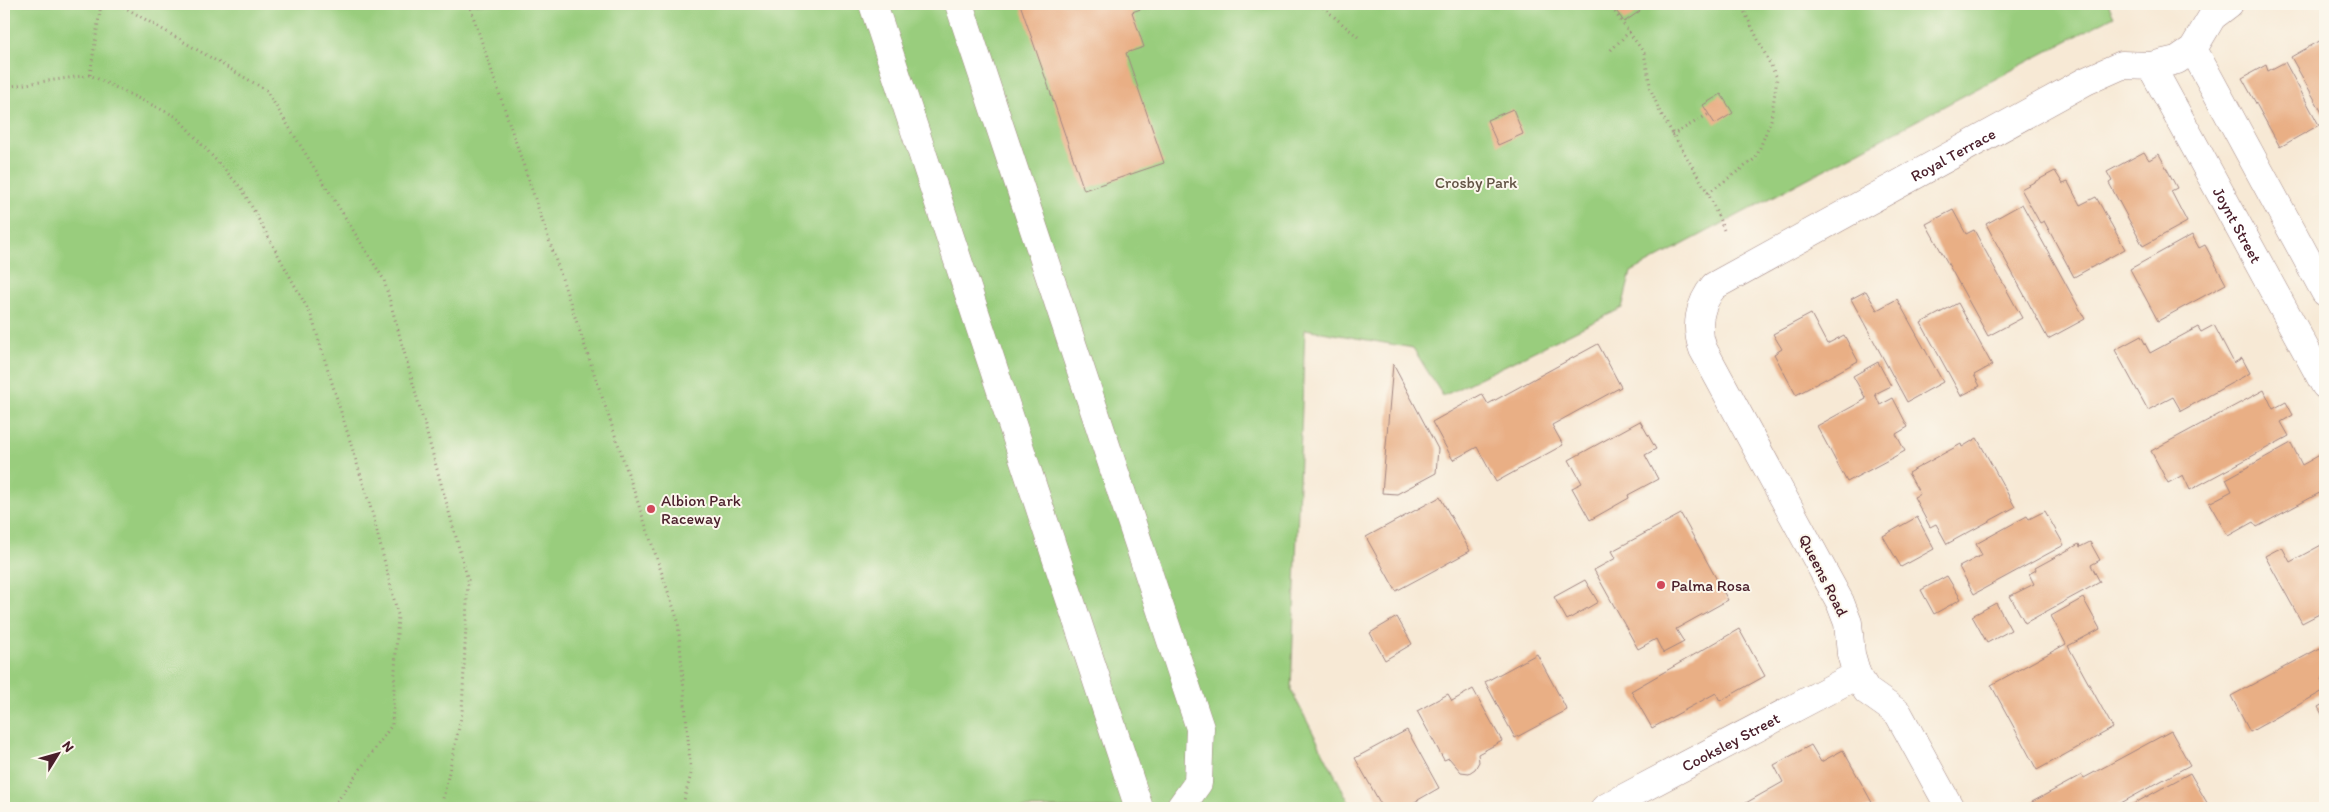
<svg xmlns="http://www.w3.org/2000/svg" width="2329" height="812" font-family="Itim,sans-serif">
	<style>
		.green { fill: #99cd7d; stroke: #727654 }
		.building { fill: #e9af85 }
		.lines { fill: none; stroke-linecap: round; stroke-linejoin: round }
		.minor-casing { stroke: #a08480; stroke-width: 29 }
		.path { stroke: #a08480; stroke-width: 3; stroke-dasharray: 1 4; stroke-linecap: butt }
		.minor { stroke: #fff; stroke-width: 28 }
		.poi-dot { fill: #d1495b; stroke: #fbf7ec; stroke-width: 2 }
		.labels { text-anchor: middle; stroke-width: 4; stroke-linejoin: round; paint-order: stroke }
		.street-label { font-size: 16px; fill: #4a1f2b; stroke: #fbf7ec }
		.park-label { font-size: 16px; fill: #625344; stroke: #fbf7ec }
		.poi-label { font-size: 16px; fill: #4a1f2b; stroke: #fbf7ec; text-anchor: start }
	</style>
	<rect width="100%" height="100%" fill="#fbf7ec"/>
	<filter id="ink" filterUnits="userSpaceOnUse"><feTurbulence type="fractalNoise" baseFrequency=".02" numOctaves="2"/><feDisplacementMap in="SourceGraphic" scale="10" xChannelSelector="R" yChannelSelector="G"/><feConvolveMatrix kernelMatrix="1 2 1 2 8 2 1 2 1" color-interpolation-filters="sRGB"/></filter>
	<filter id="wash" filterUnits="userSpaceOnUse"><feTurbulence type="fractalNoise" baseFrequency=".0096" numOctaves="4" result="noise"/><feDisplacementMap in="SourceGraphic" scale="20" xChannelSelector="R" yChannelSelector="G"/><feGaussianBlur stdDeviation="1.12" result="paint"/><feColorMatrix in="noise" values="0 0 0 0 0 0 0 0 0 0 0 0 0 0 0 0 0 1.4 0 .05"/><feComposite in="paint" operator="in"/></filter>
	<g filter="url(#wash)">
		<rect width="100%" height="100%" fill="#f7e9d5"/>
		<!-- green -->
		<path class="green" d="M4,4H2108L2114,16L1631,272L1622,308L1443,396L1413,348L1305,329L1291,690L1352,808H4Z"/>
		<g id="blocks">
			<!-- building -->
			<g class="building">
				<path d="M1020,4H1155L1132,12L1144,47L1126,53L1164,163L1084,190Z"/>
				<path d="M1617,4H1635L1640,11L1624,22L1613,6Z"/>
				<path d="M2325,38V118L2291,57Z"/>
				<path d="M2285,62L2319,125L2280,147L2242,78L2266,65L2268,71Z"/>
				<path d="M1721,94L1733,113L1715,124L1703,105Z"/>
				<path d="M1513,109L1523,134L1498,145L1487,120Z"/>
				<path d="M2144,152L2149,160L2159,154L2177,188L2171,191L2187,222L2143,246L2109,183L2112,181L2107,172Z"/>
				<path d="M2055,171L2063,184L2068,182L2080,205L2096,197L2125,249L2074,277L2044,221L2040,223L2021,189Z"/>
				<path d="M2022,204L2085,319L2048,339L1986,224Z"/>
				<path d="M1953,210L1966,234L1974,230L2022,318L1988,336L1926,224Z"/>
				<path d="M2192,235L2199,248L2205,245L2226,284L2158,321L2130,269Z"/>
				<path d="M1866,291L1877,310L1897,299L1943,382L1907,402L1851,299Z"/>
				<path d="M1958,303L1992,365L1974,375L1980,386L1961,396L1921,323Z"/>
				<path d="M1811,314L1827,344L1844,335L1858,361L1796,395L1774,354L1782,349L1773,334Z"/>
				<path d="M2214,325L2234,363L2242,358L2250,373L2181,411L2173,397L2148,410L2115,350L2141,336L2150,353L2198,327L2201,332Z"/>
				<path d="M1598,344L1621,387L1552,425L1563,445L1496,482L1477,447L1453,460L1432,422L1482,394L1488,404Z"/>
				<path d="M1878,362L1891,386L1875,394L1880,405L1893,398L1908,427L1896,434L1905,451L1847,482L1817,426L1866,399L1853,376Z"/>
				<path d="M1393,364L1438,449L1436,473L1397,494L1382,493Z"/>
				<path d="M2264,390L2273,409L2286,402L2293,415L2281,422L2289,436L2190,490L2183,475L2168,483L2151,451Z"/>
				<path d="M1640,421L1656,449L1645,455L1658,479L1628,495L1629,498L1590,520L1572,488L1582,483L1569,460Z"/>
				<path d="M1977,438L2015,507L1947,544L1936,524L1930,527L1914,497L1920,494L1908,473L1961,444L1962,447Z"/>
				<path d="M2291,443L2302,465L2325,452V490L2257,527L2253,522L2228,536L2209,503L2232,491L2226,479Z"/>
				<path d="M1440,497L1470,551L1396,591L1366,537Z"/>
				<path d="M2045,511L2064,545L1974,594L1959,567L1982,555L1976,544L2027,516L2029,519Z"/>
				<path d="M1681,514L1728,600L1676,629L1684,642L1663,653L1656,639L1638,649L1594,570L1616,558L1612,551Z"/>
				<path d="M1917,517L1934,549L1901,567L1883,536Z"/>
				<path d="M2090,542L2100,560L2091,565L2100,582L2025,623L2010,596L2034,584L2029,574L2036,570L2035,568L2079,544L2080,547Z"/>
				<path d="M2325,543V611L2302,623L2265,556L2282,547L2290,562Z"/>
				<path d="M1947,576L1961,599L1934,614L1921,590Z"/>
				<path d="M1585,580L1598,602L1567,620L1554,597Z"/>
				<path d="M2083,598L2100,629L2068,646L2113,728L2037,770L1991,685L2066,644L2051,616Z"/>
				<path d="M1996,603L2011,630L1987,643L1972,616Z"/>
				<path d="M1397,617L1412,644L1385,660L1370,633Z"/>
				<path d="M1739,629L1765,676L1720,701L1716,693L1652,728L1631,691Z"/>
				<path d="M2320,648L2325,657V676L2321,679L2325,690L2250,732L2231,696Z"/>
				<path d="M1537,654L1567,710L1515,738L1485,682Z"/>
				<path d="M1473,689L1502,741L1478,754L1479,762L1475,769L1469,773L1461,772L1449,758L1444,760L1417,711L1448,694L1452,701Z"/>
				<path d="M2325,703V720L2318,707Z"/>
				<path d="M1407,730L1439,788L1404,808H1383L1355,758Z"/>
				<path d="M2171,731L2190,765L2112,808H2099L2098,805L2092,808H2036L2032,802L2082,775L2084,778Z"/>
				<path d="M1811,745L1821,762L1843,750L1875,808H1746L1744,804L1783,782L1774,765Z"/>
				<path d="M2190,773L2210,808H2126Z"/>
			</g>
		</g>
	</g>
	<g filter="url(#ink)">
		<use href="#blocks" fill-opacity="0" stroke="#a08480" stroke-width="1"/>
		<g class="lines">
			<!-- minor casing -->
			<g class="minor-casing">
				<g id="minor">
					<path d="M873,4L1139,808"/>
					<path d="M959,4L1200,728L1198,783L1180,808"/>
					<path d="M2193,49L2325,292"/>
					<path id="s1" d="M2151,66L2325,385"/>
					<path id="s2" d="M1605,808L1857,675"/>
					<path id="s3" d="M1950,808L1898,713L1867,691L1857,675L1851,654L1848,623L1840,602L1703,349C1695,327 1699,304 1714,286L2086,81L2122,65L2151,66L2177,60L2193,49L2212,17L2229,4"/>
				</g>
			</g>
			<!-- path -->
			<g class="path">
				<path d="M119,4L266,90L384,280L468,580L462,713L441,808"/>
				<path d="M469,4L678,621L691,774L682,808"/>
				<path d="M1319,4L1358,37"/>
				<path d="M1609,4L1644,53L1651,90L1660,112L1708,193L1724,230"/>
				<path d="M1611,50L1630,31"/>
				<path d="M90,75L101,4"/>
				<path d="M4,87L90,75L177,117L242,189L311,315L372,512L398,615L392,725L338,800L329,808"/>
				<path d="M1672,135L1709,114"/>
				<path d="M1708,193L1756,158L1771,120L1777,78L1745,13V4"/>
			</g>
			<!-- minor -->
			<use href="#minor" class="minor"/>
		</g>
	</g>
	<!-- markers -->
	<g class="poi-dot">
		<circle cx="651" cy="509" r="5"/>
		<circle cx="1661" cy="585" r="5"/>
	</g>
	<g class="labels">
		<!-- street labels -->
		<g class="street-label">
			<text dy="6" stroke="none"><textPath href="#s3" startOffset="868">Royal Terrace</textPath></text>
			<text dy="6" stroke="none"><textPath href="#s1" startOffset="181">Joynt Street</textPath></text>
			<text transform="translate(1824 575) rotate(63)" y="6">Queens Road</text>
			<text dy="6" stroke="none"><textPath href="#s2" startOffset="142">Cooksley Street</textPath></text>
		</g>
		<!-- park labels -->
		<g class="park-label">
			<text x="1476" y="188">Crosby Park</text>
		</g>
		<!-- poi labels -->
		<g class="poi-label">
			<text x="661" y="506">Albion Park<tspan x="661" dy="18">Raceway</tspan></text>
			<text x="1671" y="591">Palma Rosa</text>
		</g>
	</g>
	<!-- margin -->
	<rect width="2329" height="812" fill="none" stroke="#fbf7ec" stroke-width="20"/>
	<!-- north arrow -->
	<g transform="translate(58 754) rotate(53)" stroke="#fbf7ec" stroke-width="4" paint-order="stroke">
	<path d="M0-4L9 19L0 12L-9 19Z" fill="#4a1f2b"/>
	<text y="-8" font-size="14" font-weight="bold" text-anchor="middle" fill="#4a1f2b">N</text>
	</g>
</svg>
